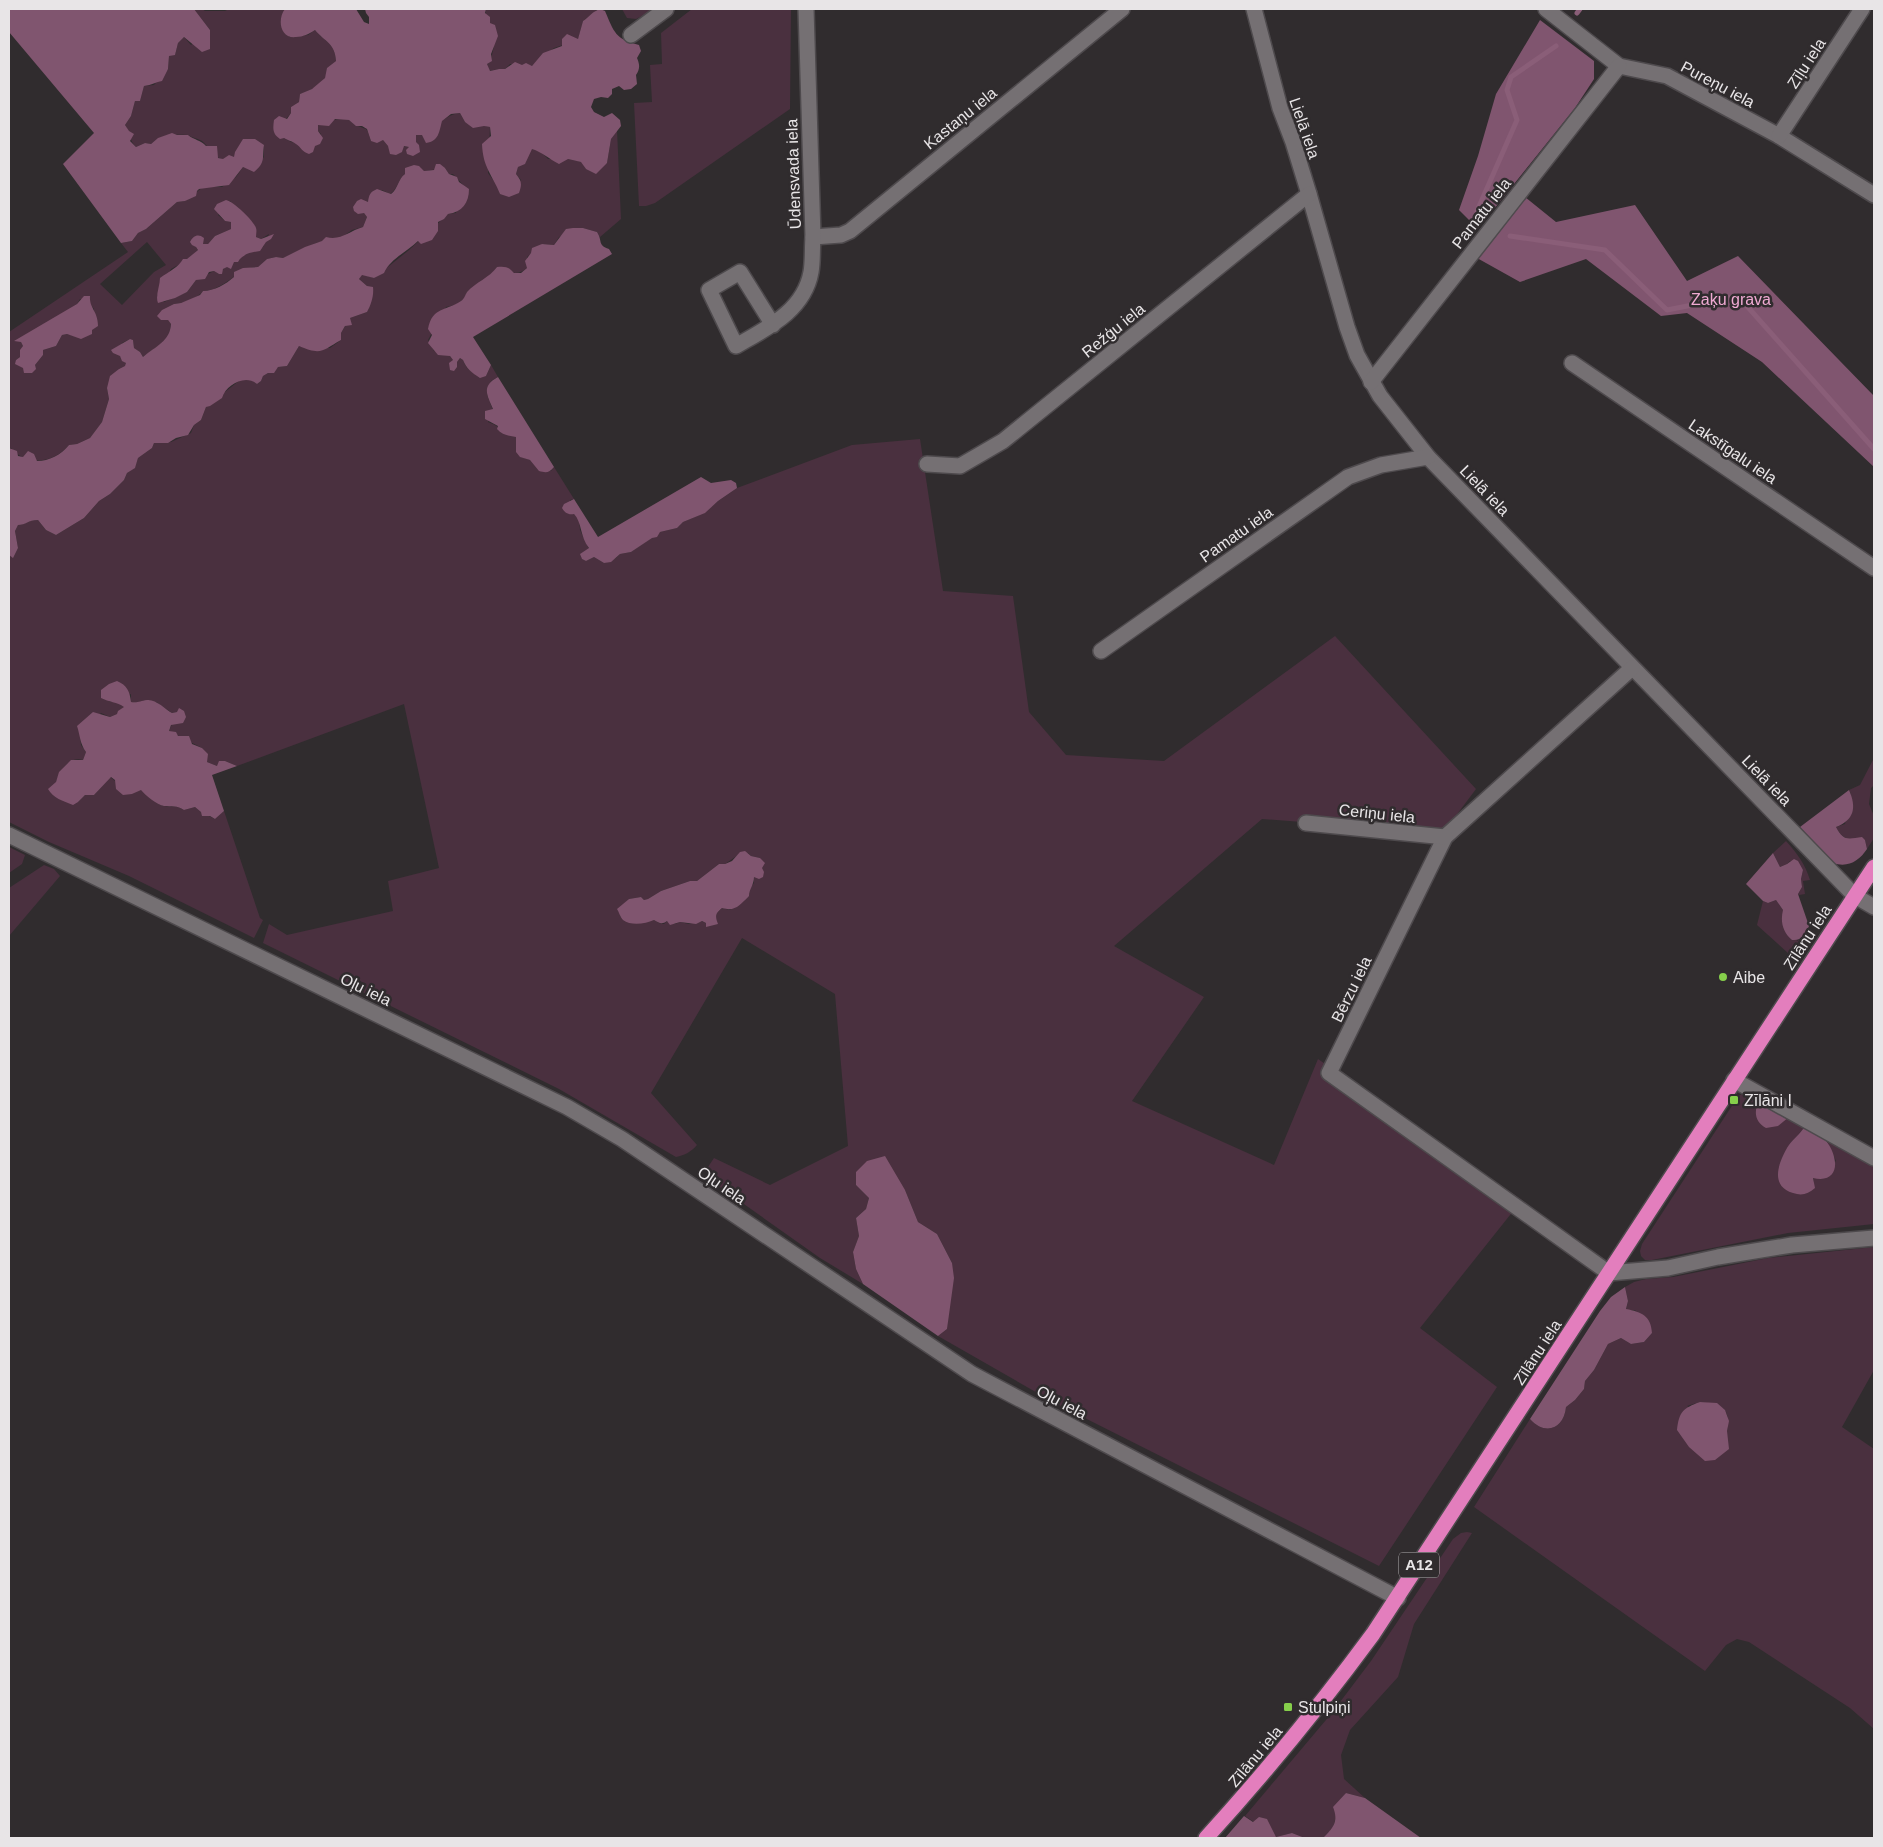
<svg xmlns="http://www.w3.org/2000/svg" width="1883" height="1847" font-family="Arial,sans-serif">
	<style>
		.green { fill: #4a303f; fill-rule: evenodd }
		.forest { fill: #80556f }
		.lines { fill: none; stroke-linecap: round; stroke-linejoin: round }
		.stream { stroke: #8a5e78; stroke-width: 5 }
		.minor-casing { stroke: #4e4a4d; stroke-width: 18 }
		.highway-casing { stroke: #4e4a4d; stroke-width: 18 }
		.minor { stroke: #757073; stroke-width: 15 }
		.highway { stroke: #e37ebd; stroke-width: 15 }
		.poi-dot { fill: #86cf4b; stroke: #302c2e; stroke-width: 2 }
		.labels { text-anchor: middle; stroke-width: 5; stroke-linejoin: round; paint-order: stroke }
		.shield { fill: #302c2e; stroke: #b1aeb0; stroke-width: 1 }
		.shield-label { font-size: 15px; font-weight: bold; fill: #e8e5e7 }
		.street-label { font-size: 16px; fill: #e8e5e7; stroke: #302c2e }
		.park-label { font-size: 16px; fill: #f0aad3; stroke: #302c2e }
		.poi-label { font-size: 16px; fill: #e8e5e7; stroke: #302c2e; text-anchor: start }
	</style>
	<rect width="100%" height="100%" fill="#302c2e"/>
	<!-- green -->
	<g class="green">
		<path d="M194,9H202L205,11H225L229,9H285C280,21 279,28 290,37L308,35L315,30C325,42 335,43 336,61C325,70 330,69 325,78C320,86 309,91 300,94L299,102L291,107V113L286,119L284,138L291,142L315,146L321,134L318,131V125C326,122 341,117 349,120C352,121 353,124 356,125C368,131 366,125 371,141L383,140L388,146L402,152L403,146L409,147L416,142V135C432,135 441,115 460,113L465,122L490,127L488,173L496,184L500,194L521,180L516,174L518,167L525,163L531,148L540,151L548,159H568L582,162L586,169L607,163L611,139L617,130L621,219L600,237L597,232L583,228L559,237L554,245L542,244L527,257V268C517,277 509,272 497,267L491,275L467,292L465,298L456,305L446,307L428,340L434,351L449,355L453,360L457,362L460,358L463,360C467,372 475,374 486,376L491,365L498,377L491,381L487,395L493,410L488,422C499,425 505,436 516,436L521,457L530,460L551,471L554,467L574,499L570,500L574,514L579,519L580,530L589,549L581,554L582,559L586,561L594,557L604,563L616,558L620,554L631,552L660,532L677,528L683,522L704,513L718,501L737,488L852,445L920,439L943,591L1013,596L1029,712L1066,755L1164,761L1335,636L1476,789L1443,833L1262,819L1114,946L1204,997L1132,1101L1274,1165L1318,1059L1522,1200L1420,1328L1497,1387L1379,1566L1055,1403L938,1336L947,1329L952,1263L937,1234L918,1222L905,1190L856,1185L869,1198L866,1209L856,1218L859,1236L853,1252L856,1269L863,1284L820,1258L717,1185L709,1175L708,1167L714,1158L770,1185L848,1146L835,994L742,938L651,1093L697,1145C691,1152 685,1155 676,1157L559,1089L263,943L269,924L287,935L393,911L388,881L439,868L404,704L237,766L225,761L217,766L207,762L202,748L169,731L177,712L172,713L156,702L139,703L131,702V694L109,702H116L125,707L117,714L110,717L101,713L80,735L81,745L86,752L83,760C69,756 60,771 56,782L78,802L85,795H94L110,777L132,794L141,789C145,794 158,805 164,806C172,807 177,805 184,810L195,807L201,812L215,819L224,811L260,918L263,920L254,938L129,876L49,842L9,822V555L13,557L18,548L15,531L18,525C25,525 27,520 38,520L46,530L56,535L84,518L99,501L110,494L124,480L127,473L135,467L138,458L152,448L154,443L171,442L191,433L194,425L201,420L206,407L240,380H252L257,384L261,381L263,376L278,367L287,366L299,346L330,348L341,340V333L350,318L367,312V286L359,279L362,274L374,278L409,250L448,214L456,213L464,186L453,174H449L445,168L405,174C398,179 398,189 390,194L382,190L368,202L364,213L367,217L363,227L352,230L342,237L316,243L283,258L276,257L267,259L258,267C241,265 224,291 203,291C197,299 184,303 174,304L168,320L171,324C169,343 156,346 143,357L140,352L134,348L133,340L130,339L122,343L120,356L126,363V366L119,369L107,388L109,399L102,422L90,438L77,444L69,445C54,463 27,467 11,448H9V332L128,252L121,243L132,241L138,233L146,229L177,202L185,201L203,187H222L236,177L243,167L251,169L264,157V145C255,149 228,163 219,158C212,155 208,146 202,141C197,138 192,138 188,135C173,135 163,133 151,144L145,143L136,147C129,140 130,133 125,125L131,116L135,101H140L144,86L154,85L168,69L169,55H175L178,43L184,37L191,45L210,30ZM230,201C241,213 256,218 256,237L261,239L269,234L263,247C248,253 229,261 219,274L214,271L196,280L187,292L164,302L157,296L171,269L187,260L198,250L196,247L203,244H208L215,236L231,229V222L225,221L218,215ZM147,242L166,265L154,272L122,305L100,284ZM80,299L89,303L94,309L88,335L81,338L67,334L62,335L56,346L43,350V355L35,365L16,360L20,357L23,346L21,342L77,304ZM748,853L751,856L760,858L762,868L754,877V883L730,910L722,908C716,913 713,918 706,923L701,921L689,924L680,922L675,924L667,921L664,924L659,923L654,920C645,924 632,922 623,919L620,916V908L629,899L641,897L644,900L648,899L661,891L690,881H697L719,864H725L738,855Z"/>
		<path d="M486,9H598L583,21L578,40L554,48L532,66L510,64L505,69H499L489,71L487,64L491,61C491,55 494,50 494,44C494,33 484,19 486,9Z"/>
		<path d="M622,9H656L636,19L627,18Z"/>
		<path d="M692,9H791L790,109L655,203L646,206H639L634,103L652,102L650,65L662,64L661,33Z"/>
		<path d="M1874,758V785L1871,788L1869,804L1874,816V838L1867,849L1865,840C1850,839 1843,841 1836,827L1845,824L1851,794L1849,790L1860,785Z"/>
		<path d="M1786,841C1797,853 1805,864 1810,880L1803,881L1805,894L1799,895L1798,894L1802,887L1801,879L1803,870L1790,861L1787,864L1780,867L1773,853Z"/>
		<path d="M9,847L25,855L22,864L9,873Z"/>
		<path d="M44,865L54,869L60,876L9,936V888Z"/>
		<path d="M1776,900L1783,910L1797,941L1804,937L1788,953L1757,925L1763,901L1768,903Z"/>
		<path d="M1745,1094L1808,1129H1803L1788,1147L1814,1183L1813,1177L1836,1161L1826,1139L1874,1164V1224L1788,1233L1652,1260H1645L1641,1256L1640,1251L1642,1244L1739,1095Z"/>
		<path d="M1874,1247L1873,1253L1874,1254V1370L1842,1427L1874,1449V1729L1850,1708L1749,1642L1737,1639L1726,1645L1705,1671L1474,1507L1530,1419C1545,1436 1564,1429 1566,1407L1575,1400L1584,1389L1585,1381L1594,1370L1608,1344L1621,1338L1631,1344L1644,1342L1652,1333L1635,1310H1626L1628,1301L1625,1287L1634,1282L1646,1279L1673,1277L1768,1258ZM1700,1402C1719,1404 1732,1407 1727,1431L1687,1406Z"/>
		<path d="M1467,1532L1472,1533L1414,1624L1398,1677L1350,1730L1341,1755L1344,1779L1365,1798L1346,1793L1336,1816L1333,1828L1323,1838H1305L1292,1833L1276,1837L1245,1816L1331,1714L1371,1661L1453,1539L1461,1533Z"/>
	</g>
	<!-- forest -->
	<g class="forest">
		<path d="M9,9H194L210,30V49L202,52L184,37L178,43L175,55L169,56L168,69L162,81C156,82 152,85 144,86L140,101H135L131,116L125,125L129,131L134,134L130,141L136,147L145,143L151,144L158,138L172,133L177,135H188C194,140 201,140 206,146H217L218,158L223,159L229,155L234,157L235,152L243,139H255L264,145C262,158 266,162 254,172L243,167L229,185L199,189L197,191L196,196L185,201L177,202L146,229L138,233L132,241L121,243L63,164L94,133L9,32Z"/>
		<path d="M285,9H356L364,22L369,24V17L366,13L365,9H486L485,13L490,17V23L495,25L498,36L491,54L492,61L487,64L490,71L499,69H505L515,62L522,65L526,63L532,66L543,53L562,46V39L567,34L578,39L583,21C589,17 593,11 600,9L605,11C614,32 615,39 639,45L641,51L637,58C640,65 640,69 636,75L637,84L631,89L624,90L619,86L612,89V94L608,98L601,97L594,99L591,107L594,112L604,117L612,113L620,120L621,126L611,139L607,163L596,174L586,169L581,162L568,159L559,164C549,159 542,152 532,149L525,164L518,167L516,174C522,181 522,185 519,193L509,197L500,194C492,174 483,168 482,144L491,136L490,127L484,126L473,128L465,122L460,113L451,114L442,121C439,132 439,141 426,143L422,135H416V142L419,145L420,152L413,156L407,154L406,150L409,147L404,146L402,152L396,155L390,154L388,146L383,140L377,143L371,141L367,129L362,126H356L349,120L335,119L329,126L318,125V131L323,138L320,144L315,146L313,152L309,154C302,152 301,147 296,144C292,141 289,141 284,138L280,139C272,134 273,128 274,120L279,116L287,119L291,113V107L299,102L300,94L312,89L325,78L327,68L336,61C335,43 325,42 315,30C309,34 303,37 296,37C280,39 277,19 285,9Z"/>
		<path d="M1540,20L1594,61V79L1575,108L1478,229L1459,210L1478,156L1496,94Z"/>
		<path d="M436,164H440L445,168L449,174L457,177L459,182L469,189C469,203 462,212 448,214L444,219L438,222V231L432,240L421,244L418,241C408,251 390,259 384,273L374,278L362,275L359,279L367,286L373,287C374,296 371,305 367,312L350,318L352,325L345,326L341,333V340C323,350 322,356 299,346L287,366L278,367L274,373H268L263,376L261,381L257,384C245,374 226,385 222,398L210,406L206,407L201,420L194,425L188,435L176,438L168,443H154L152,448L138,458L135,468L127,473L124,480L110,494L99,501L84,518L56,535L46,530L38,520C28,520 26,525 18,525L15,531L18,548L13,558L9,555V448L17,451L18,456L23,457L28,451L34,454L37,461C49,461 61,455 69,445L77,444L90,438L102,422L109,399L107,388L110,376L119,369L125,366L126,363L122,361L120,356L113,353L111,350L130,339L133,340L134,348L140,352L143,357C156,346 170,341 171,324L168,320H161L157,316L162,310L174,304L181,303L200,295L203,291C214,291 226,284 234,277V272L243,268L258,267L267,259L276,257L283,258L305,247L322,241L326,237C341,241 349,231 363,227L367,217L364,213L358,214L354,211L353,207L357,201L361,199L368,202C369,195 370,192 377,189L391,194C398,189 398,179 405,174V168L414,165L419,166L424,171L434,170Z"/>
		<path d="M1525,197L1556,222L1635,205L1687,281L1738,256L1874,396V467L1762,362L1687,313L1661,316L1586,259L1520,282L1477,258Z"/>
		<path d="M226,200C233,201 254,221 256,228C257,231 256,234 256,237L261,239L274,234L271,239L266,242L260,251C252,252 242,254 238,262H234L231,269L227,267L223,269L222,274H219L214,271L209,272L205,279L196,280L187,292L175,298L158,303C155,296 160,286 160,278C168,272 179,267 183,259H187L198,250L196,247L192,245L190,242C193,236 198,233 204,238L203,244H208L215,236L231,229V222L225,221L214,209L217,204Z"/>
		<path d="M573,228H583L597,232C603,241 597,245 609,249L612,254L473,337L491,365L486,376L480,378C472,373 466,368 463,360L460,358L457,362V367L454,371L450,370L449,363L453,360L450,356L438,355L428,343L432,335L428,329C432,307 446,311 461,301C465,298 465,295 467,292C476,282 489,278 497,267C505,266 509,267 514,273H521L527,268L525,261L531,253L532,248L542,244L554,245L566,229Z"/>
		<path d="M84,296H90C89,308 98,311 98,326L92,330V334L81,339L67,334L62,335L56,346L43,350V355L35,365L36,369L32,373H24L23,368L15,364L16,360L20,357V350L23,346L21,342L14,341L77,304Z"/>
		<path d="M498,377L554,467C549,473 546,473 539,471L530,460L520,457L516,452V437C509,436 502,435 497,429L498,426L485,419V411L493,409C487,395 481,386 498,377Z"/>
		<path d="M701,477L711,483L731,480L736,483L737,488L718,501L705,513L683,522L677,528L660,532L657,537L652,538L631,552L620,554L611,562L604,563L594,557L586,561L582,559L580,554L589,548C580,537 582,522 574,514C568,515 565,513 562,508L564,504L574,499L598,537Z"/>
		<path d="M117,681C127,685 130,692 131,702C138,703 140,701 147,700C156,699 165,709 172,713L177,712L179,708L184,711L186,717L183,723L171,725L169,731L176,732L178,736H189L192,744L202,748L208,754L207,762L217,766L219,761H225L237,766L212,775L224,811L215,819L210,816H202L201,812L195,807L184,810C177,805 172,807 164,806C157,805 145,795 141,790L132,794L123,795L116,789L115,780L111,777L94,795H85L78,802L73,805C63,801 53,798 48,789L56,782L59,772L71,760H83L86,752C80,744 80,735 77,726L93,712L110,717L117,714L118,711L124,707C117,702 109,702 101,698V690L109,684Z"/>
		<path d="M1849,790C1857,808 1854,820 1836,827C1843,841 1848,839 1862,837L1865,840L1867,849C1859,861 1848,868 1833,863L1800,827Z"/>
		<path d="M745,851L751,856L760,858L765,863L762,868L764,872L763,877L759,879L754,877C754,885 749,889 749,896C740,905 735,912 722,908C715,914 715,916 718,924L706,927V923L702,921L696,924L680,922L670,925L667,921C662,925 659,923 654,920C645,924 631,926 623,920C620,917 619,912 617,909L629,899L641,897L644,900L648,899L661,891L690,881H697L719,864H725L732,861L740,852Z"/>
		<path d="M1773,853L1780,867L1787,864L1794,859L1798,861L1803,870L1801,879L1802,887L1798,894L1809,926C1805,935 1802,941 1792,940C1783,932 1780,922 1783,910L1776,900L1768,903L1763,901L1746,884Z"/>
		<path d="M1758,1101L1789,1117L1778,1126L1766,1128C1755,1122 1754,1113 1758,1101Z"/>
		<path d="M1803,1129C1832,1126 1853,1187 1813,1178L1815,1188C1808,1194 1802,1196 1793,1193C1770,1186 1778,1164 1787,1148C1791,1141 1798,1136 1803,1129Z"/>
		<path d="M885,1156L905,1190L918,1222L937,1234L952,1263L954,1278L947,1329L938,1336L863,1284L856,1269L853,1252L859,1236L856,1218L866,1209L869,1198L856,1185V1172L867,1161Z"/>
		<path d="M1625,1287L1628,1301L1626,1309C1642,1312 1651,1316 1652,1333L1644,1342L1631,1344L1621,1338L1608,1344L1594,1370L1585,1381L1584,1389L1575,1400L1566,1407C1564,1429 1545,1436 1530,1419L1600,1311L1611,1297Z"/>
		<path d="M1700,1402L1717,1403L1725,1410L1729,1421L1727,1431L1729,1449L1715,1460L1705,1461L1689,1447L1677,1430C1679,1412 1683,1408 1700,1402Z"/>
		<path d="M1346,1793L1365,1798L1421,1838H1323C1333,1828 1339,1822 1333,1807Z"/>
		<path d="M1244,1816L1253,1822L1259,1817L1267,1819L1276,1837L1292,1833L1305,1838H1225Z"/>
	</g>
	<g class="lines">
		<!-- stream -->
		<g class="stream">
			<path d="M1577,13L1580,9"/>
			<path d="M1477,211L1517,120L1507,90L1511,77L1556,46"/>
			<path d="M1510,236L1605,250L1667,310L1738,296L1874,449"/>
		</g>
		<!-- minor casing -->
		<g class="minor-casing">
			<g id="minor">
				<path d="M1254,9L1280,108L1293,142L1309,194L1347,327L1357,355L1380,396L1428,457L1855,896L1874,907"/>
				<path d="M1546,9L1619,66L1667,76L1779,136L1874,195"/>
				<path d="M631,35L666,9"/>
				<path d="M1779,136L1862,9"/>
				<path d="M813,237L841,235L850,231L1122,9"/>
				<path d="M773,325L740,272L709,290L736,346C767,328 804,311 811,272C813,261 812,248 813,237L806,9"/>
				<path d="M1572,363L1874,568"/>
				<path d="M1371,382L1619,66"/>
				<path d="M927,464L960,466L1003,441L1309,194"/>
				<path d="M1101,651L1348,477L1381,465L1428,457"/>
				<path d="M1632,668L1445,837L1329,1073L1609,1273L1668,1268L1718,1257L1792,1245L1874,1238"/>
				<path d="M1306,823L1445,837"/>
				<path d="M9,835L567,1107L622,1139L972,1374L1398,1598"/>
				<path d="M1734,1080L1874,1158"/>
			</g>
		</g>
		<!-- highway casing -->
		<g class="highway-casing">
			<path id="highway" d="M1206,1838C1266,1772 1320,1706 1373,1634L1874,867"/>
		</g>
		<!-- minor -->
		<use href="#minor" class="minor"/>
		<!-- highway -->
		<use href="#highway" class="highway"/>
	</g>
	<!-- markers -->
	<g class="poi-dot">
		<circle cx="1723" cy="977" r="5"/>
		<rect x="1729" y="1095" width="10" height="10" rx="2.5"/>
		<rect x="1283" y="1702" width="10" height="10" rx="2.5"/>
	</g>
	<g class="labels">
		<!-- shield labels -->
		<rect class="shield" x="1399" y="1552.5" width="40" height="25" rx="4"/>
		<g class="shield-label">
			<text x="1419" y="1570">A12</text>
		</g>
		<!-- street labels -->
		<g class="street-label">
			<text transform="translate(1806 63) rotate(-57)" y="6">Zīļu iela</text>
			<text transform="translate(1718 84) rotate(28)" y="6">Pureņu iela</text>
			<text transform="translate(960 118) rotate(-39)" y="6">Kastaņu iela</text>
			<text transform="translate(1305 128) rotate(71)" y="6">Lielā iela</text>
			<text transform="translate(793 174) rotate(-92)" y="6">Ūdensvada iela</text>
			<text transform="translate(1481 213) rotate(-52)" y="6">Pamatu iela</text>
			<text transform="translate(1113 330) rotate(-39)" y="6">Režģu iela</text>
			<text transform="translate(1733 451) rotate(34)" y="6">Lakstīgalu iela</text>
			<text transform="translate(1485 490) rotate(46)" y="6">Lielā iela</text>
			<text transform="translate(1236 534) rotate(-35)" y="6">Pamatu iela</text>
			<text transform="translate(1767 780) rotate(46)" y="6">Lielā iela</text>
			<text transform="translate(1377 813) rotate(6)" y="6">Ceriņu iela</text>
			<text transform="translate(1807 937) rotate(-57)" y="6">Zīlānu iela</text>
			<text transform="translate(366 989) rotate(26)" y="6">Oļu iela</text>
			<text transform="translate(1351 989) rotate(-64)" y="6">Bērzu iela</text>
			<text transform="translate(722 1185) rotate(34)" y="6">Oļu iela</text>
			<text transform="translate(1537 1352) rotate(-57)" y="6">Zīlānu iela</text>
			<text transform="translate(1062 1402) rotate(28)" y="6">Oļu iela</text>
			<text transform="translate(1255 1756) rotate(-50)" y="6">Zīlānu iela</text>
		</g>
		<!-- park labels -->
		<g class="park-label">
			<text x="1731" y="305">Zaķu grava</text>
		</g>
		<!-- poi labels -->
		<g class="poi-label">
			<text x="1733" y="983">Aibe</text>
			<text x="1744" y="1106">Zīlāni I</text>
			<text x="1298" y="1713">Stulpiņi</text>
		</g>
	</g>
	<!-- border -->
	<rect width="1883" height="1847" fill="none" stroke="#e8e5e7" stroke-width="20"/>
</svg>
